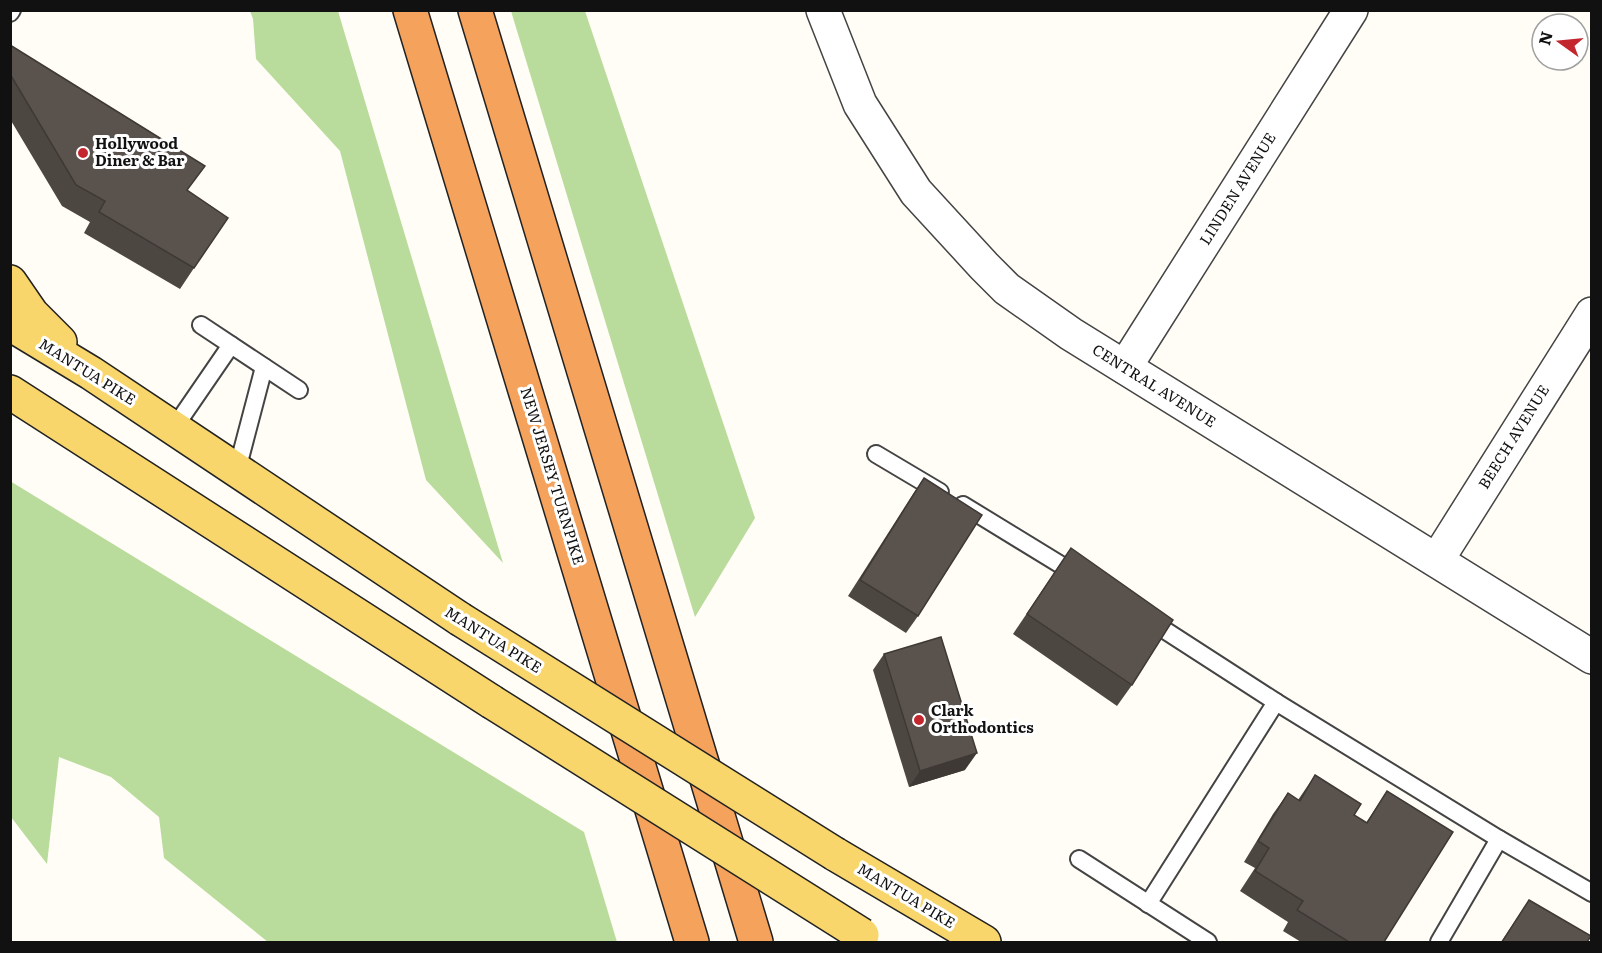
<svg xmlns="http://www.w3.org/2000/svg" width="1602" height="953" font-family="Literata,serif">
	<style>
		.forest { fill: #b9dc9c }
		.lines { fill: none; stroke-linecap: round; stroke-linejoin: round }
		.service-casing { stroke: #444; stroke-width: 20 }
		.minor-casing { stroke: #444; stroke-width: 36 }
		.primary-casing { stroke: #222; stroke-width: 36 }
		.motorway-casing { stroke: #222; stroke-width: 36 }
		.service { stroke: #fff; stroke-width: 16 }
		.minor { stroke: #fff; stroke-width: 33 }
		.primary { stroke: #f9d66b; stroke-width: 33 }
		.motorway { stroke: #f5a25d; stroke-width: 33 }
		.primary-bridge-casing { stroke: #222; stroke-width: 36; stroke-linecap: butt }
		.primary-bridge { stroke: #f9d66b; stroke-width: 33 }
		.wall { fill: #4d4742 }
		.shaded-wall { fill: #3f3936 }
		.building { fill: #5a524d; stroke: #3f3936; stroke-width: 1.5 }
		.poi-dot { fill: #c4262e; stroke: #fff; stroke-width: 2 }
		.labels { text-anchor: middle; stroke-width: 6; stroke-linejoin: round; paint-order: stroke }
		.poi-label { font-size: 15px; font-weight: bold; fill: #111; stroke: #fff; text-anchor: start }
		.street-label { font-size: 15px; fill: #111; stroke: #fff }
	</style>
	<rect width="100%" height="100%" fill="#fffdf5"/>
	<!-- forest -->
	<g class="forest">
		<path d="M250,11H338L503,563L426,480L340,151L256,59L253,19Z"/>
		<path d="M511,11H585L755,518L695,617Z"/>
		<path d="M10,481L584,832L617,942H268L164,858L159,817L111,777L59,757L47,864L11,817Z"/>
	</g>
	<g class="lines">
		<!-- service casing -->
		<g class="service-casing">
			<g id="service">
				<path d="M10,13L12,10"/>
				<path d="M201,325L299,390"/>
				<path d="M174,428L231,345"/>
				<path d="M876,454L940,492"/>
				<path d="M237,470L264,367"/>
				<path d="M963,505L1079,576"/>
				<path d="M1149,620L1276,702"/>
				<path d="M1079,859L1208,942"/>
				<path d="M1148,904L1276,702L1499,839"/>
				<path d="M1439,942L1499,839L1592,893"/>
			</g>
		</g>
		<!-- minor casing -->
		<g class="minor-casing">
			<g id="minor">
				<path d="M823,10L860,104L916,192L984,266L1007,289L1071,334L1592,657"/>
				<path d="M1125,367L1351,10"/>
				<path d="M1437,560L1592,314"/>
			</g>
		</g>
		<!-- primary casing -->
		<g class="primary-casing">
			<g id="primary">
				<path d="M10,282L32,314L60,342"/>
				<path d="M10,324L91,373L460,619"/>
				<path d="M10,392L492,702"/>
				<path d="M835,854L984,942"/>
			</g>
		</g>
		<!-- motorway casing -->
		<g class="motorway-casing">
			<g id="motorway">
				<path d="M410,10L692,942"/>
				<path d="M475,10L756,942"/>
			</g>
		</g>
		<!-- service -->
		<use href="#service" class="service"/>
		<!-- minor -->
		<use href="#minor" class="minor"/>
		<!-- primary -->
		<use href="#primary" class="primary"/>
		<!-- motorway -->
		<use href="#motorway" class="motorway"/>
		<!-- primary-bridge casing -->
		<g class="primary-bridge-casing">
			<g id="primary-bridge">
				<path d="M460,619L835,854"/>
				<path d="M492,702L862,935"/>
			</g>
		</g>
		<!-- primary-bridge -->
		<use href="#primary-bridge" class="primary-bridge"/>
	</g>
	<!-- wall -->
	<g class="wall">
		<path d="M10,45L187,191L194,268L180,289L84,233L90,222L62,206L10,119Z"/>
		<path d="M924,478L918,616L906,633L848,596L913,494Z"/>
		<path d="M1071,548L1132,685L1117,706L1013,634Z"/>
		<path d="M884,654L965,770L909,787L873,670Z"/>
		<path d="M1315,775L1354,815L1366,823L1387,791L1384,942H1301L1283,931L1288,922L1240,891L1255,868L1244,862L1273,814L1288,793L1298,800Z"/>
		<path d="M1529,900L1587,942H1501Z"/>
	</g>
	<!-- shaded-wall -->
	<path class="shaded-wall" d="M977,753L965,770L909,787L920,771Z"/>
	<!-- building -->
	<g class="building">
		<path d="M10,45L205,166L187,190L228,218L194,268L99,212L105,201L76,185L10,74Z"/>
		<path d="M924,478L982,515L918,616L860,580Z"/>
		<path d="M1071,548L1173,620L1132,685L1027,614Z"/>
		<path d="M941,637L977,753L920,771L884,654Z"/>
		<path d="M1315,775L1361,804L1354,815L1367,823L1387,791L1453,832L1384,942H1349L1297,910L1303,901L1255,871L1269,848L1258,841L1288,793L1300,801Z"/>
		<path d="M1529,900L1591,936L1587,942H1502Z"/>
	</g>
	<!-- markers -->
	<g class="poi-dot">
		<circle cx="83" cy="153" r="6"/>
		<circle cx="919" cy="720" r="6"/>
	</g>
	<g class="labels">
		<!-- poi labels -->
		<g class="poi-label">
			<text x="95" y="149">Hollywood<tspan x="95" dy="17">Diner &amp; Bar</tspan></text>
			<text x="931" y="716">Clark<tspan x="931" dy="17">Orthodontics</tspan></text>
		</g>
		<!-- street labels -->
		<g class="street-label">
			<text transform="translate(1238 189) rotate(-58)" y="5">LINDEN AVENUE</text>
			<text transform="translate(87 372) rotate(32)" y="5">MANTUA PIKE</text>
			<text transform="translate(1154 386) rotate(32)" y="5">CENTRAL AVENUE</text>
			<text transform="translate(1514 437) rotate(-58)" y="5">BEECH AVENUE</text>
			<text transform="translate(552 476) rotate(73)" y="5">NEW JERSEY TURNPIKE</text>
			<text transform="translate(493 640) rotate(32)" y="5">MANTUA PIKE</text>
			<text transform="translate(906 896) rotate(31)" y="5">MANTUA PIKE</text>
		</g>
	</g>
	<!-- border -->
	<rect width="1602" height="953" fill="none" stroke="#111111" stroke-width="24"/>
	<!-- north arrow -->
	<g transform="translate(1560 42) rotate(285)"><circle r="28" fill="#ffffff" stroke="#a0a0a0" stroke-width="1.5"/>
	<path d="M0-4.5L10 22L0 15L-10 22Z" fill="#c4262e"/>
	<text y="-9" font-size="16" font-weight="bold" text-anchor="middle" fill="#111111">N</text>
	</g>
</svg>
